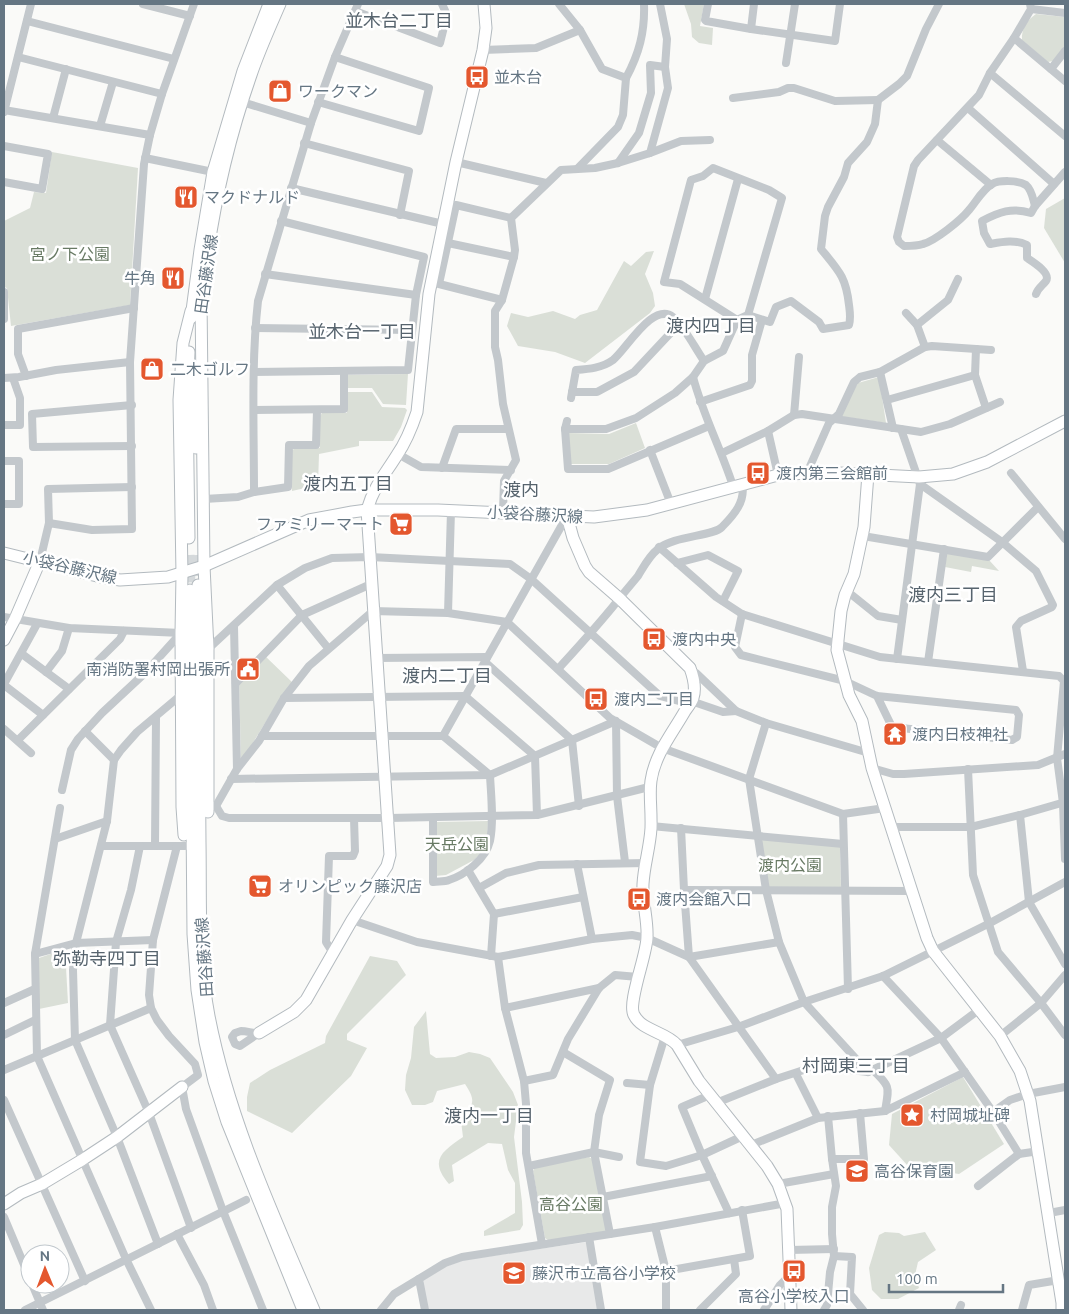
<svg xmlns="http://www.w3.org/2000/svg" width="1069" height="1314" font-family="Ubuntu,'Noto Sans JP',sans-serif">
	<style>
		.built { fill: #e8e9e9 }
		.green { fill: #dadfd7 }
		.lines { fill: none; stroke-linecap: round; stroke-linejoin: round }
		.secondary-tunnel { stroke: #d5d9db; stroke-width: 11; stroke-dasharray: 11 5.5; stroke-linecap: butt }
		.secondary-casing { stroke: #b3babf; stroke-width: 13 }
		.street { stroke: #c3c8cc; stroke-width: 8 }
		.secondary { stroke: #fff; stroke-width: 11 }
		.labels { text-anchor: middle; stroke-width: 5; stroke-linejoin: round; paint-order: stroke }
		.poi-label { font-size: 16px; fill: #657683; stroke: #fff; text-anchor: start }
		.park-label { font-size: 16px; fill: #687a64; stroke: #fff }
		.street-label { font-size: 16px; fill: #657683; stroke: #fff }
		.neighbourhood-label { font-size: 18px; fill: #57646e; stroke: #fff }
	</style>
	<rect width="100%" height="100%" fill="#fafaf8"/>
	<!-- built -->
	<path class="built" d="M587,1242L599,1310H427L423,1283L424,1280L445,1267L464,1260Z"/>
	<!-- green -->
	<g class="green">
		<path d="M684,4H704L700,26L713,28L712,45L699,43L692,37L691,24Z"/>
		<path d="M1036,14L1065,17V46L1053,61L1048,62L1022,40C1021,29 1027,20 1036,14Z"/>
		<path d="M52,152L138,168L130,305L11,326L7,288L4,287V221L30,208L34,192L46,193Z"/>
		<path d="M1065,198V263L1044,228L1046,209Z"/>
		<path d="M654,251L645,274L653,293L655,306L650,313L585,363L555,352L518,346L507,326L511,313L528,317L553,311L575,319L580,315L597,310L624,261L631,266L646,252Z"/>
		<path d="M408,374L406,405L383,404L372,388H347V375Z"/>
		<path d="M879,377L886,423L838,416L858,383Z"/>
		<path d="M347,392H372L382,407L405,408L407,410L401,427L393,441H359V446L319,454L318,485L292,491V450L294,449L320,448V416L322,413H347Z"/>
		<path d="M636,423L645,448L609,464H570L568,433L609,434Z"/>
		<path d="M947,553L989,560L999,571L972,566L971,572L945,567Z"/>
		<path d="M264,655L293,683L281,697L241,762L239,678Z"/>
		<path d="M488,821L487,841L482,852L474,860L446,875L435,876V822Z"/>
		<path d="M761,839L840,847L841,888L769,887Z"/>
		<path d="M65,949L68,1003L39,1009V958Z"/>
		<path d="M370,956L397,961L406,975L347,1034V1040L367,1048L351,1076L292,1133L247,1111V1097L250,1083L270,1070L325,1043L326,1036Z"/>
		<path d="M426,1011L430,1054L436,1058L455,1057L469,1052L480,1054L490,1058L513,1092L518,1105L514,1137L522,1202L523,1225L520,1230L484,1236V1231L515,1213V1183L508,1170L502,1144L488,1143L452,1165L454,1181L449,1184C428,1160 443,1151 463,1137L461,1121C473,1104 477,1102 465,1084L437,1091L433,1102L425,1105H412L405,1090L406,1075L411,1058L414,1027Z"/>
		<path d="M963,1077L1004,1144L959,1174L908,1166L889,1145L892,1114Z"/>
		<path d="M589,1157L592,1159L607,1229L605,1233L548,1240L545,1238L533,1171L535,1167Z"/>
		<path d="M885,1232L899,1233L904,1236L925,1232L936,1250L918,1262L915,1275L919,1288L898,1299H881L872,1290L869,1268L879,1235Z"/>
	</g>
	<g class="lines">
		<!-- secondary-tunnel -->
		<g class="secondary-tunnel">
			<path d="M189,555L190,586"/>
			<path d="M197,555L198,576"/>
		</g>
		<!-- secondary casing -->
		<g class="secondary-casing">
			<g id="secondary">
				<path d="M201,299L204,566L208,649V812"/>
				<path d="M201,306C209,227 225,149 251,75C259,51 270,27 280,4"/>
				<path d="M191,318L200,250L213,172L243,71L269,4"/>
				<path d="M196,379V448"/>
				<path d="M868,474L864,527L854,574L845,595L841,611L837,650L849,695L862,721L872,768L927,938L933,951L1000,1036L1020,1071L1030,1101L1062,1303V1310"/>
				<path d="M567,516L573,538L585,566L589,572L620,599L690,668C693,676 696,689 693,698C692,702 688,707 685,711C677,725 667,739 660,753C645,784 652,796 651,828C650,847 644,865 643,884C642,902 648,920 647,937C647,955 627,1003 634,1015C642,1031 666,1032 677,1045L699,1081L767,1166L778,1184L787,1209L791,1310"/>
				<path d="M189,538L187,399L189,352"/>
				<path d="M4,553L101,577L120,580L168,577L204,566L309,520L352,512L367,510H438L594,517L647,510L778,475L820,472L919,477L953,474L987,462L1065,421"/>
				<path d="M198,585C199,671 199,757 200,842C201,900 198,959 209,1016C229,1119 273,1214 314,1310"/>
				<path d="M190,590L193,934L197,990L205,1042L214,1081L227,1122L303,1310"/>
				<path d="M4,640L15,619L40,561"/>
				<path d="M184,835L182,807L181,633L182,574L179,400L183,343L191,311"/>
				<path d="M259,1033L294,1012L306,1000L352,920L387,866L390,855L367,510C374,486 384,476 397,455C406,442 412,427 417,412L429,294L456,162L483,50L486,28L484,4"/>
				<path d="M4,1204L21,1193L42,1184L82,1160L117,1137L182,1087"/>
			</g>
		</g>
		<!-- street -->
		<g class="street">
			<path d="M143,4L190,16"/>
			<path d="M559,4L580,30L602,69L626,78L623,115L618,127L578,168"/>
			<path d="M708,4L705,20L706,21L751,29L835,41L840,4"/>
			<path d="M1030,4L1031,9L1014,38L990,73L979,95L918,160L914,166L897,237L899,242L904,246C910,246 917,246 923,244C935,241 961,220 969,210C976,202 982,190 992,184C999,180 1018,180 1026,185C1032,190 1033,199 1035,206"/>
			<path d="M1031,9L1065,13"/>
			<path d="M355,11L440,43L447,15L442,4"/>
			<path d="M27,21L174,59"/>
			<path d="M751,29L754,4"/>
			<path d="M1014,38L1065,81"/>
			<path d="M483,50L536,48L580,30"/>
			<path d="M18,57L162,94"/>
			<path d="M786,63L795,4"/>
			<path d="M1051,69L1065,51"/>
			<path d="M990,73L1065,136"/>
			<path d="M626,78C639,54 645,32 644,4"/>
			<path d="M733,98L779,92L788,88H794L835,101L878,100"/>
			<path d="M242,102L311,123"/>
			<path d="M318,102L419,131L429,88L335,57"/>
			<path d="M968,108L1054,184"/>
			<path d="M4,110L150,135"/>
			<path d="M4,112L31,4"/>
			<path d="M53,118L66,69"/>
			<path d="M100,126L113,82"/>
			<path d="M937,140L991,185"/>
			<path d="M304,143L409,171L400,215"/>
			<path d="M4,146L48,154L42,189L4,182"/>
			<path d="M650,153L681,141L710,140"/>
			<path d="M145,158L213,172"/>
			<path d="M456,162L546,183"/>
			<path d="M618,163L639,133L651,93L650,65L665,67"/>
			<path d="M713,168L769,190L782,198L748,315L737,320L680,284L664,282L691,180L703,176Z"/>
			<path d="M291,188L443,224"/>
			<path d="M448,243L514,257"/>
			<path d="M265,274L416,295"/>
			<path d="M4,292V319"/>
			<path d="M1036,294C1038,288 1042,286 1046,281C1051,273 1033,262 1027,258V245C1015,239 1001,242 990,244L984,233L982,221C999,212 1012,207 1031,213L1035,206L1065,172"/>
			<path d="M705,299L738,179"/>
			<path d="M502,300L439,284L456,205L511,218"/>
			<path d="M906,313L917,325L925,347"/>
			<path d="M748,315L770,322L776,307L791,301L819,322L823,329L849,325C851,318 850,313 849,305C846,277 839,271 821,249L825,216L828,207L844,177L848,163L867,142L875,124L878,100L899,84L907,76L926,29L939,4"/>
			<path d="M917,325L948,300L958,279"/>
			<path d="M255,328L412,330"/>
			<path d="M976,349L975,375L986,408"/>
			<path d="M254,372L408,370L416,295L424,257L281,221"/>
			<path d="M880,372L893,428"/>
			<path d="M26,376L18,354V329L134,308"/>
			<path d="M693,377C703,415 721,449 733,486"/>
			<path d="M4,378L19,377L56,370L130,362"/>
			<path d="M572,392H597L634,372L679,324"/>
			<path d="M571,398L576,370C589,369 602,368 613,360C626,350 653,301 673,317C684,326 695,348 704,361"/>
			<path d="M887,400L975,375"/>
			<path d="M700,402L750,385L752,381V355L762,320"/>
			<path d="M132,405L32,414L33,447L132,446"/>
			<path d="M254,410L344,409V371"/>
			<path d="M794,415L799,357"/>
			<path d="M567,421L565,429L568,469H608L709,426"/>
			<path d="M4,425H20V398L13,378"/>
			<path d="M565,429H606L636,418L675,393L693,377L704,361L723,351L737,320"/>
			<path d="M768,431L778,475"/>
			<path d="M650,450L671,504"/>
			<path d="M722,453L768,431L794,415L802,414L921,432L950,424L1000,402"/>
			<path d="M398,454L421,467L511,470"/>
			<path d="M4,461H19V504H4"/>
			<path d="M442,468L456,429H508"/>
			<path d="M807,473L829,423L839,414L854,382L860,377L880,372L925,347L932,346L991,350"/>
			<path d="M1011,473L1065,539"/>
			<path d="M920,484L1002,542L1036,571L1053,605L1052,607L1021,621L1016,627L1023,671"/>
			<path d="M254,492L288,487L289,445H316L317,410"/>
			<path d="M204,499L238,497L254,492C254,429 251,364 258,301L311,123L335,57L358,4"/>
			<path d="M503,512L504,481L516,460L503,404L498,360L495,347V311L502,300L514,257L515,250L511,218L561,170L595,168L618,163L650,153L668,88L665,67L667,39L660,4"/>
			<path d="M49,523L48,489L132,487"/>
			<path d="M863,536L988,557L1038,507"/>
			<path d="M659,547L716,597L742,614L880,657L1059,676L1064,681L1057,758L1063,803L1065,859"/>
			<path d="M40,561L49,523L92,530L132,529L130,362L144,164L150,135L162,94L194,4"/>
			<path d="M677,563L708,555L738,571L723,601"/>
			<path d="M277,585L328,648"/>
			<path d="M847,591L878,616L902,620"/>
			<path d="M448,613L451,511"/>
			<path d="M742,614L735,647L741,655L845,681L877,696L1016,710L1019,715L1017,737L1012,740L892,727L877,696"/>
			<path d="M4,617L69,628L181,633"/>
			<path d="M234,626L237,769"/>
			<path d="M208,649L277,585L305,568L332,558L370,557L510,564L531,579L660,696L690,704L691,701L723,712L736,711"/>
			<path d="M22,654L69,689"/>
			<path d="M377,658L487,657L485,662L572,740L579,806"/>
			<path d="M897,659L920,484L901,429"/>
			<path d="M928,662L944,549"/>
			<path d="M558,669C580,645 603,620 623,594C628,588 633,582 638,576C644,566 649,556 658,549C673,536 714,536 722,527C734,515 746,501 742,484"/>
			<path d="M46,672L62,651L69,628"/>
			<path d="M692,674L696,673L736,711L766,723L869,753"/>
			<path d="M236,683L302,615L371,584"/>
			<path d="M4,684L37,624"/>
			<path d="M4,685L43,715"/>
			<path d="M284,698L465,696L535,756L537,815"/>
			<path d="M766,723L749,779L766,890L779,942L804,1002L868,1072"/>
			<path d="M4,729L31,753"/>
			<path d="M85,731L114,760"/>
			<path d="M262,736H443L490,775C491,796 494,820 490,841C486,859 465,875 449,880C444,882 438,881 433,882V818"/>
			<path d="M443,736L567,516"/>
			<path d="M18,740L120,639L124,631"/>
			<path d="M872,768L893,774H904L1038,765L1065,754"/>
			<path d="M968,769L973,875L998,952L1041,1003L1000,1036"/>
			<path d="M231,779L490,775L616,721L617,796L625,862"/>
			<path d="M62,790L71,750L78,739L102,713L145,673L181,633"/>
			<path d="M212,806H216L222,816L229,818H389L537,815L649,787"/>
			<path d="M216,806L237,769L259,741L284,698L309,666L373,611L448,613L507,622L610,718L662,748L843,814L885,808"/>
			<path d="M60,808L35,954L37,1056L126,1259L151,1310"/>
			<path d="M843,814L848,989"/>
			<path d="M1020,815L1029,902L1065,964"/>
			<path d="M651,826L843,844"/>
			<path d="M892,827H971L1020,815L1065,802"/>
			<path d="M681,828L684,890L689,957L776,1079"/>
			<path d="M55,839L107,821"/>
			<path d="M101,846H185"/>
			<path d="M140,846L131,890L116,942L110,1025L149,1113L191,1228"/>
			<path d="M155,846L156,718"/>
			<path d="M177,846L153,940L149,995L151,1008L157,1020L169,1036L195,1064L198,1075L182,1087L186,1109L223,1211L263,1310"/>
			<path d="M577,864L592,939"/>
			<path d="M468,870L494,914L491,956"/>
			<path d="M479,888L506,873L539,865L646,863"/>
			<path d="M684,890L912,891"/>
			<path d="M494,914L583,897"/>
			<path d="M352,920L417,942L498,957L592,939L632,935L647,938L689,957L779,942"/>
			<path d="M333,953L326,942L329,856H353L355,851L354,818"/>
			<path d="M35,954L76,943L153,940"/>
			<path d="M498,957L505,1008L524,1081L526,1104V1153L542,1244"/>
			<path d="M1065,975L1041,1003L1065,1035"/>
			<path d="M883,976L941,1038L993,1112L1019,1154"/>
			<path d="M4,1003L35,989"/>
			<path d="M505,1008L599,988"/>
			<path d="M241,1031C248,1031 253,1034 259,1033L240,1046L235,1044L232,1037L235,1033Z"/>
			<path d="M4,1035L35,1020"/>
			<path d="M665,1036L650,1085L640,1162L666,1166L702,1155L743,1136"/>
			<path d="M677,1045L738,1027L804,1002L883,976L990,923L1065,882"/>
			<path d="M563,1052L610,1080L599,1115L594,1152L610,1234"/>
			<path d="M4,1070L151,1008"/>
			<path d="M873,1070C891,1087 889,1087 885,1111"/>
			<path d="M796,1074L818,1118"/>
			<path d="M524,1081L553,1075L568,1039L599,988L615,975L638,977"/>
			<path d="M627,1083L650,1085"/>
			<path d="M710,1095L682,1107L702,1155L729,1213"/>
			<path d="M4,1100L85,1281"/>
			<path d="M716,1103L776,1079L816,1066L868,1072L941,1038L980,1009"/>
			<path d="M993,1112L1010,1100L1028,1094L1065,1087"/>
			<path d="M751,1145L818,1118L885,1111L965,1072"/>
			<path d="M832,1159H864L860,1113"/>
			<path d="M529,1166L594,1152L619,1157"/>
			<path d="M778,1184L834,1174"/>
			<path d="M978,1186L1019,1154L1039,1151"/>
			<path d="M603,1197L712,1176"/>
			<path d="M1049,1213L1065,1210"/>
			<path d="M4,1217L30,1279"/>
			<path d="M655,1227L666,1271V1310"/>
			<path d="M177,1234L204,1285L213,1310"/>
			<path d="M589,1237L601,1310"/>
			<path d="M158,1244L117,1137L75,1040L73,970L76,943L107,821L114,760L121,750L137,732L181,695"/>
			<path d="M789,1250L834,1249"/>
			<path d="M834,1256L852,1257L850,1294L863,1310"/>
			<path d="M666,1271L750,1256L742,1210"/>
			<path d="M419,1279L425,1310"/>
			<path d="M32,1284L43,1310"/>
			<path d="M25,1310L246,1200"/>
			<path d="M381,1310L394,1294L445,1263L462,1257L655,1227L786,1203"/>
			<path d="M700,1310L736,1274L734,1259"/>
			<path d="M764,1310L780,1285L790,1275"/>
			<path d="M824,1310L827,1305L830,1272L834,1256L832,1234V1207L836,1186L832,1159L828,1116"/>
			<path d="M959,1310L961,1305"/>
			<path d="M1022,1310L1029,1285L1059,1280"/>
		</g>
		<!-- secondary -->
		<use href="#secondary" class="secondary"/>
	</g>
	<!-- icons -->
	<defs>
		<g id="bus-square" transform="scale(1.25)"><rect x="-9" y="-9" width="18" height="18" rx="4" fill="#e4572e" stroke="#fff"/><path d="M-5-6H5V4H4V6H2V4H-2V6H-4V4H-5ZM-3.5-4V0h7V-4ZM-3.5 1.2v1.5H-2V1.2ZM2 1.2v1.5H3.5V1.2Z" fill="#fff"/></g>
		<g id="shop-square" transform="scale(1.25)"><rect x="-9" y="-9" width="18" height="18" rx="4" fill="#e4572e" stroke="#fff"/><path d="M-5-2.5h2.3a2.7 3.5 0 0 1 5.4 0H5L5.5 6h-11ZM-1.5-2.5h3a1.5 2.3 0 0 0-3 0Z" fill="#fff"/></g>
		<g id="restaurant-square" transform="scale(1.25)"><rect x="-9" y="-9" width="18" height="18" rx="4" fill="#e4572e" stroke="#fff"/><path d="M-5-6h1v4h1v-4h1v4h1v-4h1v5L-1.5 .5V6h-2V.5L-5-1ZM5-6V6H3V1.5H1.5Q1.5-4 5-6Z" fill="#fff"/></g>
		<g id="supermarket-square" transform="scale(1.25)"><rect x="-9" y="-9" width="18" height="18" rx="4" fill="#e4572e" stroke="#fff"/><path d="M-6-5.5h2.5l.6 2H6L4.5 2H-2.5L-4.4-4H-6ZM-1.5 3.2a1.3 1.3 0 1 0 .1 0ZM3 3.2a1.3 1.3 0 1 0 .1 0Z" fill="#fff"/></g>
		<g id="civic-square" transform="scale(1.25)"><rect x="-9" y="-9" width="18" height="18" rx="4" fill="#e4572e" stroke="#fff"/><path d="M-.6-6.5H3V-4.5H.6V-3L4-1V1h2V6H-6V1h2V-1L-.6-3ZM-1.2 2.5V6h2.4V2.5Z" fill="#fff"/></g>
		<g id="temple-square" transform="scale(1.25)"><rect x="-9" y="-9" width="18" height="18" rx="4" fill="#e4572e" stroke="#fff"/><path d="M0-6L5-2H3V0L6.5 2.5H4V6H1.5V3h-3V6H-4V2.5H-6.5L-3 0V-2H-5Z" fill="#fff"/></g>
		<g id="sight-square" transform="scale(1.25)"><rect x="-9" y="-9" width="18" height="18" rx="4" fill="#e4572e" stroke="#fff"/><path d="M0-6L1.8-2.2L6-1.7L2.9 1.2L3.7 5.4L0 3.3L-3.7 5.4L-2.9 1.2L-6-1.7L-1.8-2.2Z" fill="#fff"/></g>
		<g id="school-square" transform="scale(1.25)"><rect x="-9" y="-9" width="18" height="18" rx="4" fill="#e4572e" stroke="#fff"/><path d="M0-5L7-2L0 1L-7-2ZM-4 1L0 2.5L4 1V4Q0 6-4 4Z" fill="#fff"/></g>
	</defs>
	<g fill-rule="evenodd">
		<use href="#bus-square" x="477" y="77"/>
		<use href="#shop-square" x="280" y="91"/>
		<use href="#restaurant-square" x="186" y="197"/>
		<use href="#restaurant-square" x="173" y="278"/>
		<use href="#shop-square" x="152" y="369"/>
		<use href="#bus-square" x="758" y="473"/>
		<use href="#supermarket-square" x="401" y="524"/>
		<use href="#bus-square" x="654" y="639"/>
		<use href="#civic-square" x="248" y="669"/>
		<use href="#bus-square" x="596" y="699"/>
		<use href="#temple-square" x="895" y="734"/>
		<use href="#supermarket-square" x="260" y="886"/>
		<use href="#bus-square" x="639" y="899"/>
		<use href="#sight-square" x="912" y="1115"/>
		<use href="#school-square" x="857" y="1171"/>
		<use href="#bus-square" x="794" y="1271"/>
		<use href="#school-square" x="514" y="1273"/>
	</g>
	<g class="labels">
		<!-- poi labels -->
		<g class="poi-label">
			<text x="494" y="83">並木台</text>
			<text x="298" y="97">ワークマン</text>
			<text x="204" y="203">マクドナルド</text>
			<text x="156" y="284" text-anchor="end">牛角</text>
			<text x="170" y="375">二木ゴルフ</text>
			<text x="776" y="479">渡内第三会館前</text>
			<text x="384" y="530" text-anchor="end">ファミリーマート</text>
			<text x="672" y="645">渡内中央</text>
			<text x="230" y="675" text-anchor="end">南消防署村岡出張所</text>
			<text x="614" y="705">渡内二丁目</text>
			<text x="912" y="740">渡内日枝神社</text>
			<text x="278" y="892">オリンピック藤沢店</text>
			<text x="656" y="905">渡内会館入口</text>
			<text x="930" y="1121">村岡城址碑</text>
			<text x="874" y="1177">高谷保育園</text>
			<text x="532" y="1279">藤沢市立高谷小学校</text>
			<text x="794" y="1302" text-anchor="middle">高谷小学校入口</text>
		</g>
		<!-- park labels -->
		<g class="park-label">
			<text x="70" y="260">宮ノ下公園</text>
			<text x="457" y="850">天岳公園</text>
			<text x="790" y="871">渡内公園</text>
			<text x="571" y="1210">高谷公園</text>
		</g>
		<!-- street labels -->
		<g class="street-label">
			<text transform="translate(206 274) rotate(-82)" y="6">田谷藤沢線</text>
			<text transform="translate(535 514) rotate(3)" y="6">小袋谷藤沢線</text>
			<text transform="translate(70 567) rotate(13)" y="6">小袋谷藤沢線</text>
			<text transform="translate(204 957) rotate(-94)" y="6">田谷藤沢線</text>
		</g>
		<!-- neighbourhood labels -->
		<g class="neighbourhood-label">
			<text x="399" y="27">並木台二丁目</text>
			<text x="711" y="332">渡内四丁目</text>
			<text x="362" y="338">並木台一丁目</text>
			<text x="348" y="490">渡内五丁目</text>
			<text x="521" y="496">渡内</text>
			<text x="953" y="601">渡内三丁目</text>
			<text x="447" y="682">渡内二丁目</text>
			<text x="107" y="965">弥勒寺四丁目</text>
			<text x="856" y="1072">村岡東三丁目</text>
			<text x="489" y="1122">渡内一丁目</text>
		</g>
	</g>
	<!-- border -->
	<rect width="1069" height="1314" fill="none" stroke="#657683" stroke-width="10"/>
	<!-- north arrow -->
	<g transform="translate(45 1269) rotate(359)"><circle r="24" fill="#ffffff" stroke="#c1c8cd"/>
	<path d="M0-4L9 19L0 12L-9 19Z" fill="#e4572e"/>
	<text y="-8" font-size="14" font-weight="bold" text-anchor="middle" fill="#657683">N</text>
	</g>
	<!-- scale -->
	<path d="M889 1284v8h114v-8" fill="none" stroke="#657683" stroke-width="2.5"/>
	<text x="896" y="1284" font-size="15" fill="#657683" stroke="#ffffff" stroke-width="4" paint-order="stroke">100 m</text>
</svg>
